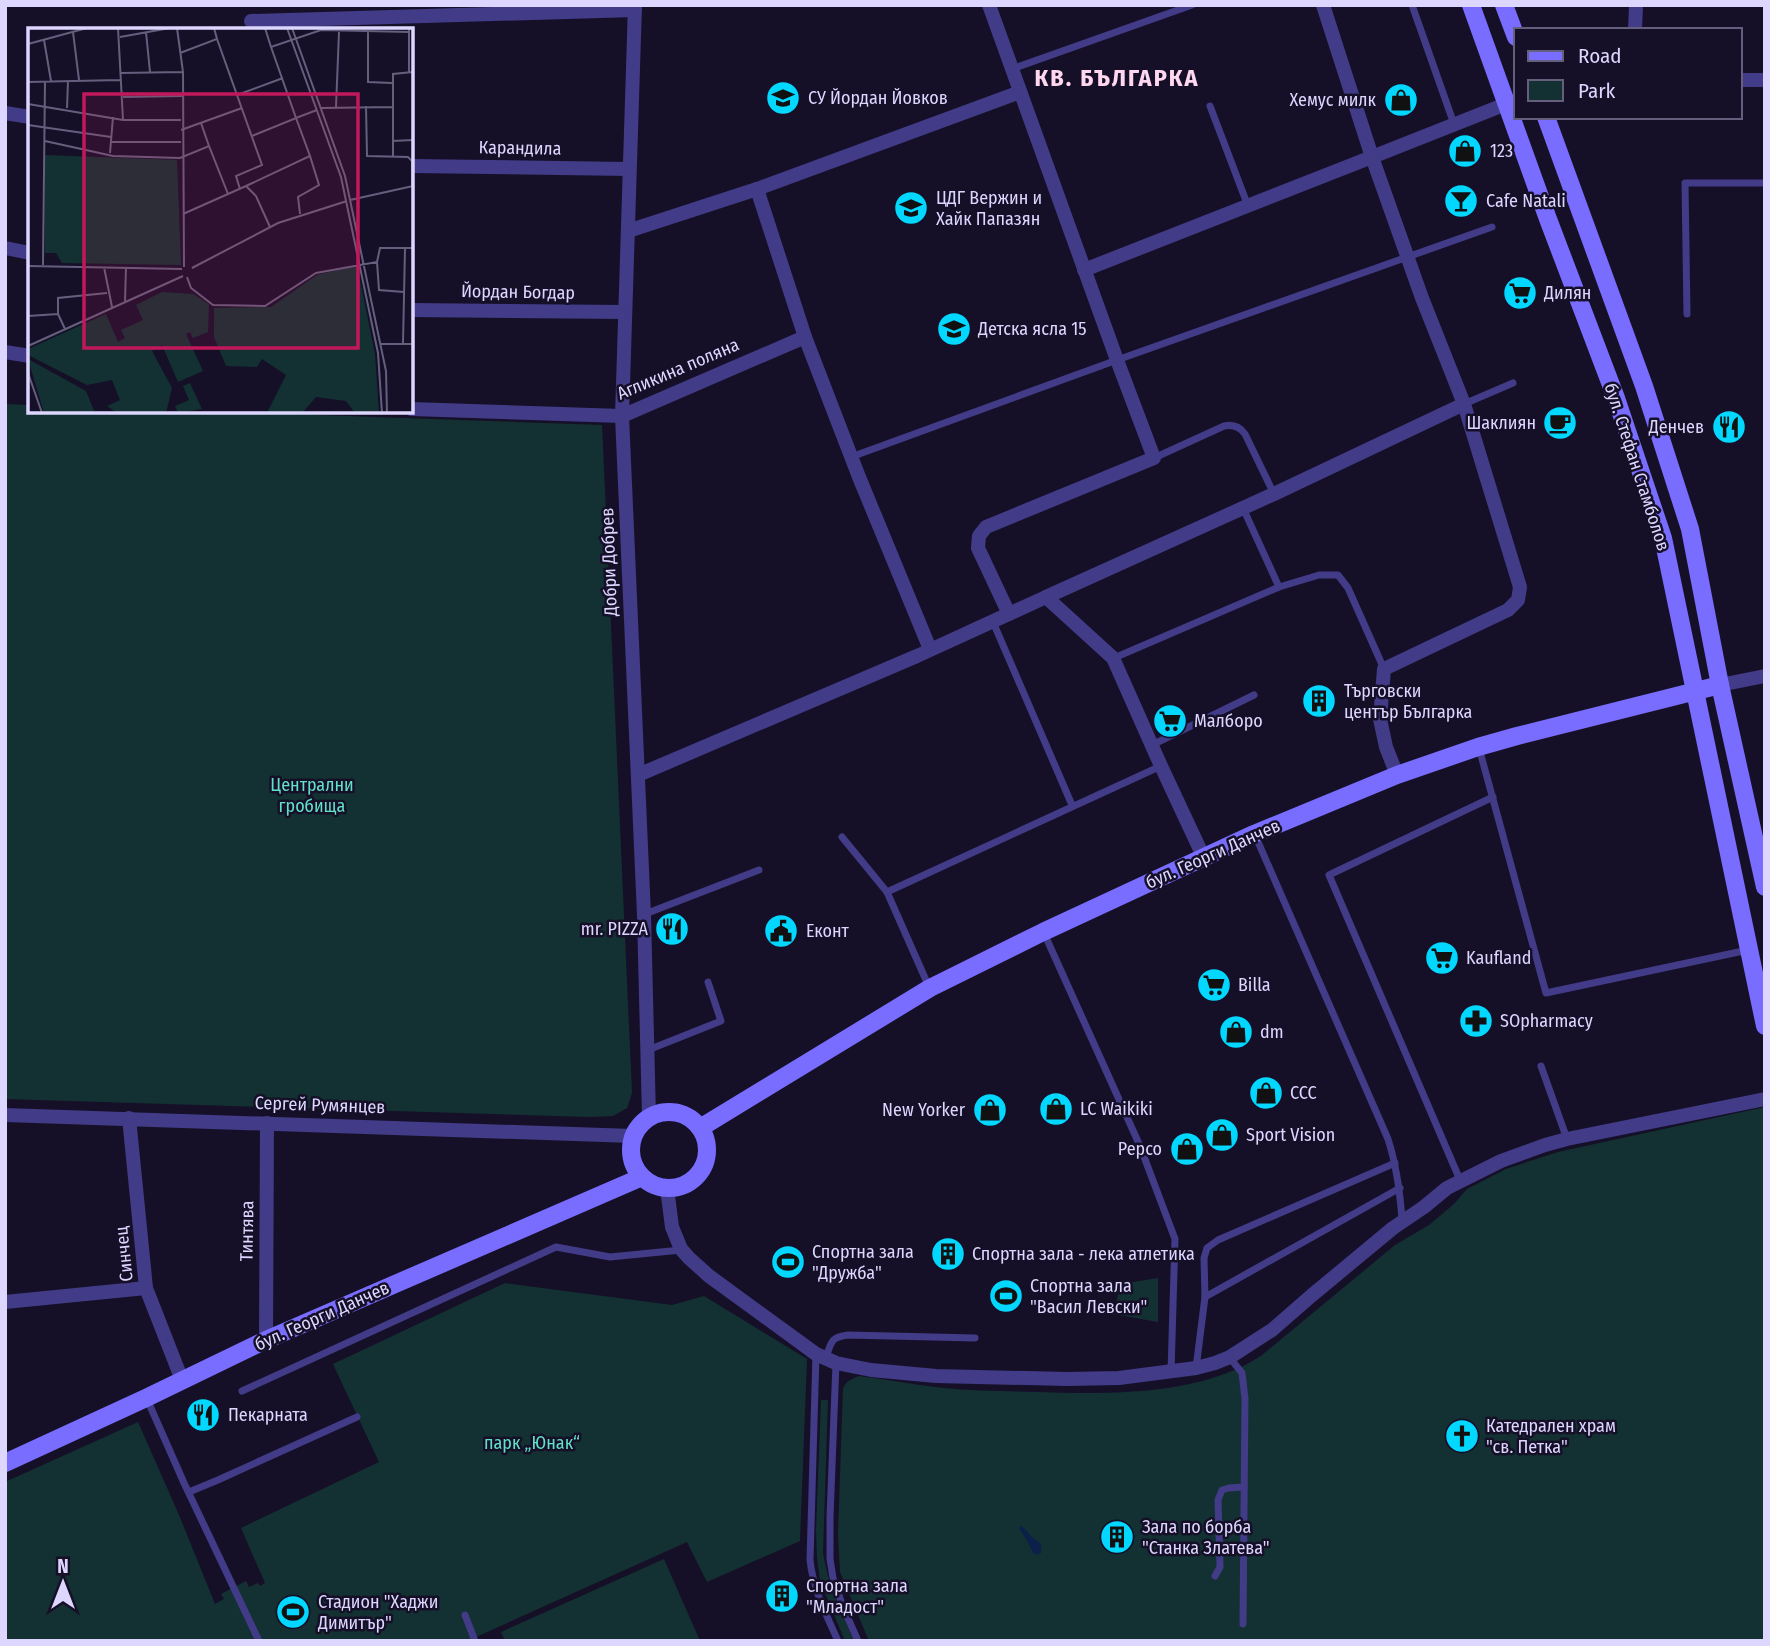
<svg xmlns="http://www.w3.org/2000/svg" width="1770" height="1646" font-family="'Fira Sans Condensed',sans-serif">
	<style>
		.green { fill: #133132 }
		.water { fill: #0c204a }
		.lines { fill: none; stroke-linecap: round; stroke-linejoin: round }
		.service { stroke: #423b87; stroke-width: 7 }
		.minor { stroke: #423b87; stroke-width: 14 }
		.secondary { stroke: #796dff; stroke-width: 18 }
		.labels { text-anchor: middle; stroke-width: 5; stroke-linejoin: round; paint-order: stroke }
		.poi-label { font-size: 18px; fill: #ddd6ff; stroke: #151028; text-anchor: start }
		.street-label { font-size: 18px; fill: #ddd6ff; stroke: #151028 }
		.park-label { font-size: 18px; fill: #61e1c8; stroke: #151028 }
		.district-label { font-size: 24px; font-weight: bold; letter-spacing: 2px; fill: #ffd8ef; stroke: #151028 }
		.inset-road { fill: none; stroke: #655f7e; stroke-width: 2 }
		.view { fill: #c2185b; fill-opacity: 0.15; stroke: #c2185b; stroke-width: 3.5 }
		.inset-edge { fill: none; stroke: #ddd6ff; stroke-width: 3.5 }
	</style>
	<rect width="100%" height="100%" fill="#151028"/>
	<!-- green -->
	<g class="green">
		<path d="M5,404L30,405V411H207L602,425L632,1093L627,1108L613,1116L590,1117L5,1099Z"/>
		<path d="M1765,1107V1641H869L840,1572L838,1534L843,1388L847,1382L858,1376C886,1379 914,1385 943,1388C973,1391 1003,1391 1034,1392C1106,1394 1200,1397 1262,1355L1395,1245L1429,1225L1454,1204L1467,1189L1506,1169L1558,1152Z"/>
		<path d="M1158,1278V1322L1113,1314L1121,1284Z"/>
		<path d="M505,1283L672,1305L704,1296L807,1359L800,1541L707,1582L687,1542L467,1641H5V1482L138,1422L179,1515L215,1604L224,1599L221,1594L246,1581L249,1587L258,1583L260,1586L265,1583L241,1528L379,1462L333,1364Z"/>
		<path d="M821,1400H828L823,1553C828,1585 841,1612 854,1641H845L820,1581L817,1558L816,1530Z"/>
		<path d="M664,1559L700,1641H505L501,1632Z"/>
	</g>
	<!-- water -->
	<path class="water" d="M1021,1526C1026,1529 1028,1533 1032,1537C1039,1542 1043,1543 1041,1553L1037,1555L1033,1553L1026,1539L1019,1528Z"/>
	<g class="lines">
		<!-- service -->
		<g class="service">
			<path d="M1412,5L1454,124"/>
			<path d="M1012,69L1192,5"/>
			<path d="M1210,106L1248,206"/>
			<path d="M1687,314L1685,183H1765"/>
			<path d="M1464,404L1513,383"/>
			<path d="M851,457L1117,360L1492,227"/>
			<path d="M1154,458L1224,426C1233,424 1240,427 1245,434L1274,494"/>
			<path d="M1243,508L1279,587"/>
			<path d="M993,622L1072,805"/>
			<path d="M1114,658L1279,587L1319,575H1338L1348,588L1384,669"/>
			<path d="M1152,745L1254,695"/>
			<path d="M1479,748L1546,993L1748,950"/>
			<path d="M1255,835L1388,1139C1397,1167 1400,1191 1402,1220"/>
			<path d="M842,837L887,892"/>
			<path d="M645,914L759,870"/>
			<path d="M1044,933L1140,1146L1175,1239L1171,1372"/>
			<path d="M929,987L887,892L1161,766"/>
			<path d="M648,1050L721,1021L708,982"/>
			<path d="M1541,1066L1567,1139"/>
			<path d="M1460,1180L1329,875L1493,797"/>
			<path d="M1205,1297L1400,1188"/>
			<path d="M816,1354L810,1560C813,1589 826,1614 838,1641"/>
			<path d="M826,1358C831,1342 831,1337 848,1335L975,1338"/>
			<path d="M1230,1358L1242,1373L1245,1399L1243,1624"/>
			<path d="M836,1363L830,1517V1559L833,1578L843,1607L858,1641"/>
			<path d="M1196,1368L1205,1297L1204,1258L1207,1248L1218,1240L1395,1163"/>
			<path d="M242,1391L556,1247L610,1257L681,1250"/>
			<path d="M147,1399L184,1483L259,1641"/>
			<path d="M189,1492L218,1480L357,1417"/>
			<path d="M1215,1576L1220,1567L1218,1500L1222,1490L1229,1488L1244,1487"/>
			<path d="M465,1615L475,1641"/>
		</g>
		<!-- minor -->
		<g class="minor">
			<path d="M635,5L622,416L644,915L649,1117"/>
			<path d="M989,5L1117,360L1154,458L986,527L979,536L978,548L1009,614"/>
			<path d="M1323,5L1372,157L1506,104"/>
			<path d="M251,21L635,10"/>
			<path d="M1635,30L1636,5"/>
			<path d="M1740,80H1765"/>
			<path d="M5,113L30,117"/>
			<path d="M411,166L629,169"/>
			<path d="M757,189L805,337"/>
			<path d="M628,231L757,189L1020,92"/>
			<path d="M5,248L30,253"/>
			<path d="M411,310L625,312"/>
			<path d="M5,352L30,356"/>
			<path d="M411,409L622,416L805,337L859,477L930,649"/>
			<path d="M1046,597L1274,494L1464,404L1422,298L1372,157L1084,270"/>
			<path d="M1720,685L1765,676"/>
			<path d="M638,775L917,656L1046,597L1113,658L1161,766L1204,858"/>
			<path d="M1397,775L1386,747L1380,719L1384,669L1508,610L1518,600L1520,587L1464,404"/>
			<path d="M5,1115L633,1136"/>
			<path d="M129,1118L146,1288L182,1380"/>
			<path d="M667,1188L672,1227L681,1249L689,1258L709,1276L816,1354L836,1363L871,1370L936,1376L1067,1379L1119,1378L1196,1368L1215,1363L1230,1357L1272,1330L1311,1296L1393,1228L1424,1207L1447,1188L1501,1161L1545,1145L1567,1139L1765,1099"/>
			<path d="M5,1302L146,1288"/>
			<path d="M266,1340L267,1123"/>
		</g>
		<!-- secondary -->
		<g class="secondary">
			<path d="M1471,5L1548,219L1616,398L1663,538L1765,1026"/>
			<path d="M1504,5L1516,37"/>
			<path d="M1546,117L1644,386L1690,529L1720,685L1765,887"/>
			<circle cx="669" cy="1150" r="38"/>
			<path d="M700,1128L930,988L1043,932L1254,834L1397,775L1478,747L1517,736L1720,685"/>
			<path d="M5,1463L146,1398L266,1340L642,1177"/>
		</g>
	</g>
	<!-- icons -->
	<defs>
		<g id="school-disc" transform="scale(1.75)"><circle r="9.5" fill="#02d8ff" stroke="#151028"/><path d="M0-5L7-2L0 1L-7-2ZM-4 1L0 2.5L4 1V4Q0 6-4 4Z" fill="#111"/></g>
		<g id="shop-disc" transform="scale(1.75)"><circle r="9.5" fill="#02d8ff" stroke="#151028"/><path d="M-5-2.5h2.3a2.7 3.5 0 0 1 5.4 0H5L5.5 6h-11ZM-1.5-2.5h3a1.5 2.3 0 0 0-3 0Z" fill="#111"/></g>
		<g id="bar-disc" transform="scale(1.75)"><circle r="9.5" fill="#02d8ff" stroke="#151028"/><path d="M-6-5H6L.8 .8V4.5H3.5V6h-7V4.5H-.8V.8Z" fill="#111"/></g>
		<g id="supermarket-disc" transform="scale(1.75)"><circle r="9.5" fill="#02d8ff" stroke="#151028"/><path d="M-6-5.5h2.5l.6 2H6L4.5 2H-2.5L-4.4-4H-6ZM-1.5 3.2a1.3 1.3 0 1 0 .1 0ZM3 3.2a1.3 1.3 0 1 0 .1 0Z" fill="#111"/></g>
		<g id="cafe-disc" transform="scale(1.75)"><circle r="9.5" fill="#02d8ff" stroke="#151028"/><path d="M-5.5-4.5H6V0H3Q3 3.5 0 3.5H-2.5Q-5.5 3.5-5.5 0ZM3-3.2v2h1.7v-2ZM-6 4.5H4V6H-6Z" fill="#111"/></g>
		<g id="restaurant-disc" transform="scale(1.75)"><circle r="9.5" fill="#02d8ff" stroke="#151028"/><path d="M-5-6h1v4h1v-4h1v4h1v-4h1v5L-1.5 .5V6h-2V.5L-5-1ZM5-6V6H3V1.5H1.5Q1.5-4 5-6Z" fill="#111"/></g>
		<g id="building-disc" transform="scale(1.75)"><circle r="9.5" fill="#02d8ff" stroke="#151028"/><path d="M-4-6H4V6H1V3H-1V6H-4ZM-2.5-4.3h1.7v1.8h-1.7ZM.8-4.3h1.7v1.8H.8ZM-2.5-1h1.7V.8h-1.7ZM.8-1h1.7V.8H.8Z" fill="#111"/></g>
		<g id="civic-disc" transform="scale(1.75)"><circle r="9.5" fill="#02d8ff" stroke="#151028"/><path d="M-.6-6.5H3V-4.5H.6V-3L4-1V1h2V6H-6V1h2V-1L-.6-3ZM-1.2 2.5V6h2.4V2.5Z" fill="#111"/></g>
		<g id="pharmacy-disc" transform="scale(1.75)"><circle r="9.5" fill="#02d8ff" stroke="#151028"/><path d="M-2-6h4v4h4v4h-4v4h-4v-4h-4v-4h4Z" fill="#111"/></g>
		<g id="stadium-disc" transform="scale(1.75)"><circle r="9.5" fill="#02d8ff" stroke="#151028"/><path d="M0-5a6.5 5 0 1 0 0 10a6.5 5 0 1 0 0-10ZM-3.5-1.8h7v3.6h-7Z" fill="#111"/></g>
		<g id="church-disc" transform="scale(1.75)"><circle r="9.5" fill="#02d8ff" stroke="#151028"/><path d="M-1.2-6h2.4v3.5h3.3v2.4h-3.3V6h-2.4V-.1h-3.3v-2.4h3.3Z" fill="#111"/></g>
	</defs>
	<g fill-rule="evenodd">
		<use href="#school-disc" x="783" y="98"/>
		<use href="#shop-disc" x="1401" y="100"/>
		<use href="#shop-disc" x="1465" y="151"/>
		<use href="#bar-disc" x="1461" y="201"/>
		<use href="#school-disc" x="911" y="208"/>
		<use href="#supermarket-disc" x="1520" y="293"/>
		<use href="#school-disc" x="954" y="329"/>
		<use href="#cafe-disc" x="1560" y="423"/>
		<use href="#restaurant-disc" x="1729" y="427"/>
		<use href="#building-disc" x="1319" y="701"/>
		<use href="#supermarket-disc" x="1170" y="721"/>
		<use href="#restaurant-disc" x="672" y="929"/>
		<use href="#civic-disc" x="781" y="931"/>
		<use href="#supermarket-disc" x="1442" y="958"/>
		<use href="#supermarket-disc" x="1214" y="985"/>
		<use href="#pharmacy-disc" x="1476" y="1021"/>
		<use href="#shop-disc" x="1236" y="1032"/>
		<use href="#shop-disc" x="1266" y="1093"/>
		<use href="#shop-disc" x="1056" y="1109"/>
		<use href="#shop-disc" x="990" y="1110"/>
		<use href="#shop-disc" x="1222" y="1135"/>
		<use href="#shop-disc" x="1187" y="1149"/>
		<use href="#building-disc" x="948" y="1254"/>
		<use href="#stadium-disc" x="788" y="1262"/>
		<use href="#stadium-disc" x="1006" y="1296"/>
		<use href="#restaurant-disc" x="203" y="1415"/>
		<use href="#church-disc" x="1462" y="1436"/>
		<use href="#building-disc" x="1117" y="1537"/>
		<use href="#building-disc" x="782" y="1596"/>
		<use href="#stadium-disc" x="293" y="1612"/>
	</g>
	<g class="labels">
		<!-- poi labels -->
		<g class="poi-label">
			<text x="808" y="104">СУ Йордан Йовков</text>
			<text x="1376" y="106" text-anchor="end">Хемус милк</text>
			<text x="1490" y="157">123</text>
			<text x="936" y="204">ЦДГ Вержин и<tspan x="936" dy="21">Хайк Папазян</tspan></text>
			<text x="1486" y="207">Cafe Natali</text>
			<text x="1544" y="299">Дилян</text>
			<text x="978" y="335">Детска ясла 15</text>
			<text x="1536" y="429" text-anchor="end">Шаклиян</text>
			<text x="1704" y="433" text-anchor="end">Денчев</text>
			<text x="1344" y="697">Търговски<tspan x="1344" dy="21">център Българка</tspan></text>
			<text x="1194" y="727">Малборо</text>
			<text x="648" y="935" text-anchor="end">mr. PIZZA</text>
			<text x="806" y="937">Еконт</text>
			<text x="1466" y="964">Kaufland</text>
			<text x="1238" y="991">Billa</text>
			<text x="1500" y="1027">SOpharmacy</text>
			<text x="1260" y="1038">dm</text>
			<text x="1290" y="1099">CCC</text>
			<text x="1080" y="1115">LC Waikiki</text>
			<text x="965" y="1116" text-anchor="end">New Yorker</text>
			<text x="1246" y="1141">Sport Vision</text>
			<text x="1162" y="1155" text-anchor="end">Pepco</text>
			<text x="812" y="1258">Спортна зала<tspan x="812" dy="21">"Дружба"</tspan></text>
			<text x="972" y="1260">Спортна зала - лека атлетика</text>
			<text x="1030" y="1292">Спортна зала<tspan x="1030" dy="21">"Васил Левски"</tspan></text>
			<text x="228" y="1421">Пекарната</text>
			<text x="1486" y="1432">Катедрален храм<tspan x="1486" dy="21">"св. Петка"</tspan></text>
			<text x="1142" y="1533">Зала по борба<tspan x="1142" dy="21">"Станка Златева"</tspan></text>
			<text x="806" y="1592">Спортна зала<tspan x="806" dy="21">"Младост"</tspan></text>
			<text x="318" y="1608">Стадион "Хаджи<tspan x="318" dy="21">Димитър"</tspan></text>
		</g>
		<!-- street labels -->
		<g class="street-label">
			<text transform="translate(520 148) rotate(1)" y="6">Карандила</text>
			<text transform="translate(518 292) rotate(1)" y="6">Йордан Богдар</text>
			<text transform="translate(678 369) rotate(-23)" y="6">Агликина поляна</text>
			<text transform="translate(1637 467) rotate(72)" y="6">бул. Стефан Стамболов</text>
			<text transform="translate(609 562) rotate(-92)" y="6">Добри Добрев</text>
			<text transform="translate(1213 854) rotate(-24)" y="6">бул. Георги Данчев</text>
			<text transform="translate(320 1105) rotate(2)" y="6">Сергей Румянцев</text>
			<text transform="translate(247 1231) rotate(-89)" y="6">Тинтява</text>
			<text transform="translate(124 1254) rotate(-96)" y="6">Синчец</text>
			<text transform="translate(322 1316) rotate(-24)" y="6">бул. Георги Данчев</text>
		</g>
		<!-- park labels -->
		<g class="park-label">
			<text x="312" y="791">Централни<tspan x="312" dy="21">гробища</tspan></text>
			<text x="532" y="1449">парк „Юнак“</text>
		</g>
		<!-- district labels -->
		<g class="district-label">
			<text x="1117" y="86">КВ. БЪЛГАРКА</text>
		</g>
	</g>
	<!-- overview -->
	<g transform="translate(28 28)">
		<rect width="385" height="385" fill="#151028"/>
		<path d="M17,127L149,132L153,237L34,235L28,225H17ZM329,237L347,326L351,385H327L318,373L288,369L274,385H239L258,347L234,331L229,339L198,338L186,309V280L243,279L289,247ZM134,264L165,266L181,276L180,304L165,310L162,304L158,306L175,343L150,354L134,317L124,323L144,360L138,385H89L79,378L92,372L84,352L59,357L2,328L0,321L78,286L90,314L97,310L93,302L115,292L108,277ZM0,331L58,363L67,385H16ZM162,355L174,381L150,385L147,378L161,372L155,358Z" fill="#133132"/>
		<path class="inset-road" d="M90,0L95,92M149,0L155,44L156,239M237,0L243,19L293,2L381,4M259,0L313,149L350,325L354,385M264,0L317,148L358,343L359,385M45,4L51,52M118,4L122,44M340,4V54L364,55M92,9L142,0M189,11L234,137L208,148L212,161M16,12L23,53M0,16L59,0M243,19L268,90L289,82M152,25L189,11L186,0M381,44V0M93,45L154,44M0,54L92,52M209,67L255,50M95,69L154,68M0,76L95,92H153M338,78L339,128L380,129L385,134M308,79L311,4M39,80L40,53M293,80L365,79M173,95L181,118M0,97L83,109M153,102L214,80M17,113L85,128L152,130L181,118L200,166M364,113L385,112M83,114H153M82,125L85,89M365,129V46L385,44M218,158L282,128L268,90L224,108M384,158V134M322,172L385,158M155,186L218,158L228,168L242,199M272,186L270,169L291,157L282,128M349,234L351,262L376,264M15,237L17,53M0,238L154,241M76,239L84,279M164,240L250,195L319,173M159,249L163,260L185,277L237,278L288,245L349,234L352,220H385M97,273L98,239M0,288L30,286M37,301L30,286V270L79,265M352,316H385M375,316L377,220M0,318L155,248M0,345L14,385"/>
		<path class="view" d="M56,66H330V320H56Z"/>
		<rect width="385" height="385" class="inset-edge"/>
	</g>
	<!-- border -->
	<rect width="1770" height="1646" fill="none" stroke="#ddd6ff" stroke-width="14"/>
	<!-- legend -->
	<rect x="1514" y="28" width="228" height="91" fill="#151028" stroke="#655f7e" stroke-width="2"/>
	<rect x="1528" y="51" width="35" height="10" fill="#796dff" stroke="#655f7e" stroke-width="2"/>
	<text x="1578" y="63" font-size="21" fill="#ddd6ff">Road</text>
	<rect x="1528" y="80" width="35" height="21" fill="#133132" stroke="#655f7e" stroke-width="2"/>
	<text x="1578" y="98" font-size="21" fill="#ddd6ff">Park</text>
	<!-- north arrow -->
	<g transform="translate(63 1583)" stroke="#151028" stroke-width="5" paint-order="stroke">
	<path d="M0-5L12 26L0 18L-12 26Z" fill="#ddd6ff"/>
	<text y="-10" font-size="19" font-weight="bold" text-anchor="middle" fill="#ddd6ff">N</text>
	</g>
</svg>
